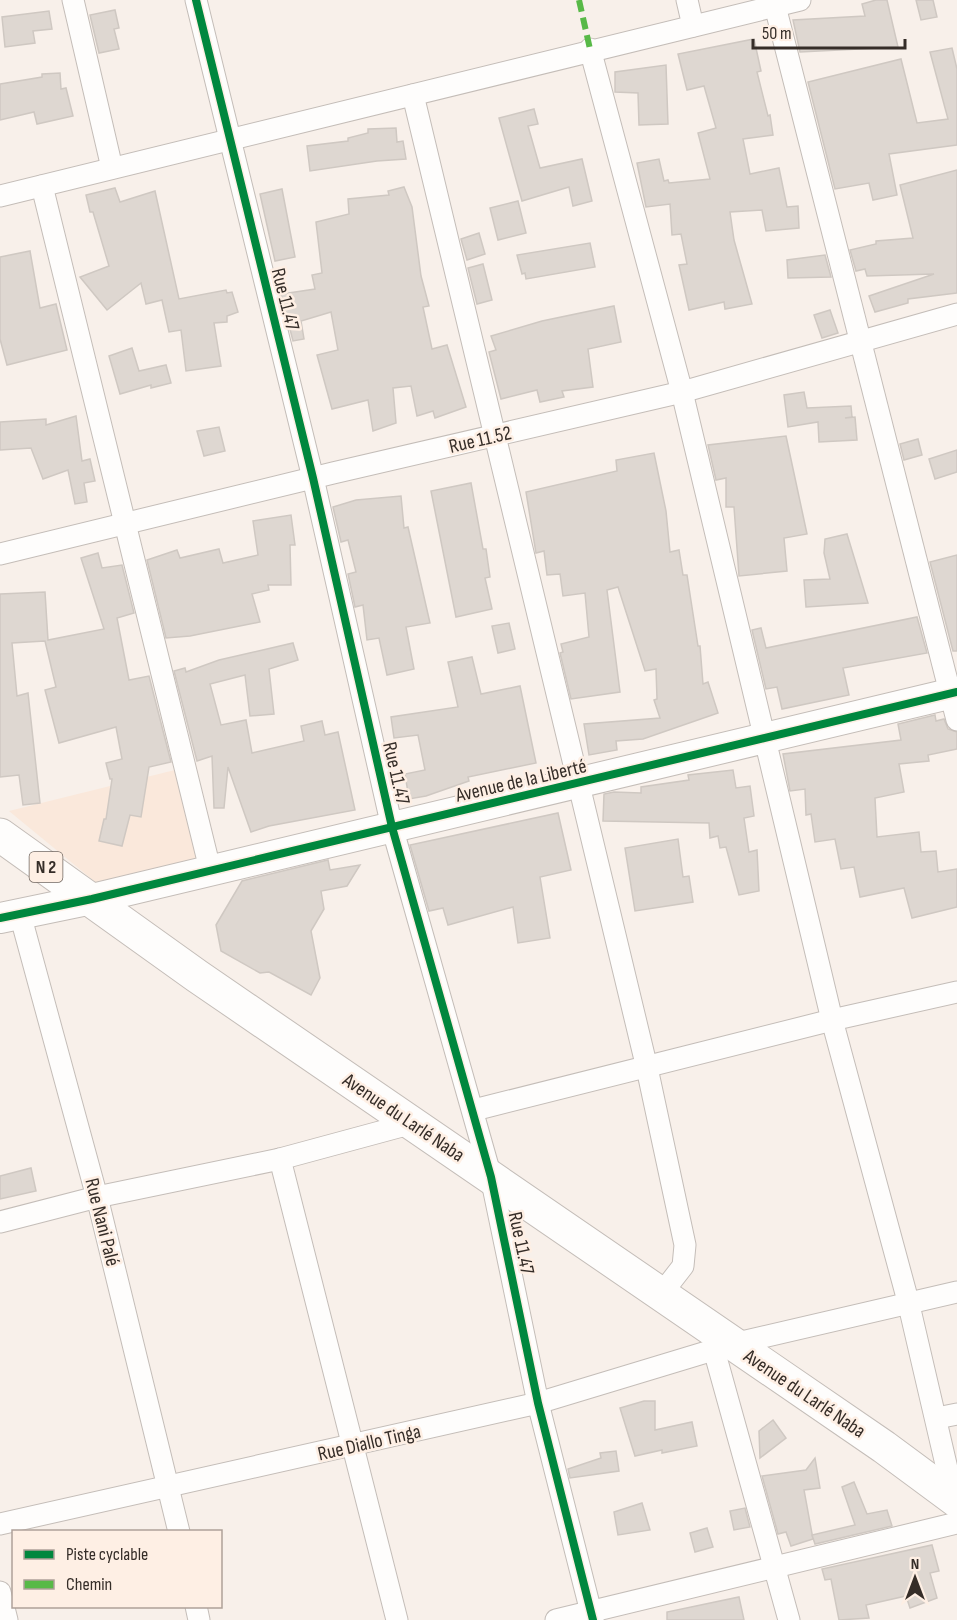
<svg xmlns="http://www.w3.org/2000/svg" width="957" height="1620" font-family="'Sofia Sans Condensed',sans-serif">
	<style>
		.built { fill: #fae8db }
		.building { fill: #ded7d1; stroke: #cfc8c2; stroke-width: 1.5 }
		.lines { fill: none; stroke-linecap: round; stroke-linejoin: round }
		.street-casing { stroke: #c4bdb8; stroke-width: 23 }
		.secondary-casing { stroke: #c4bdb8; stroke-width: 32 }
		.primary-casing { stroke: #c4bdb8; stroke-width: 35 }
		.street { stroke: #fefdfc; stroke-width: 21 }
		.secondary { stroke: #fefdfc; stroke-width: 30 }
		.primary { stroke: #fefdfc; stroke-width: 33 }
		.quiet { stroke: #58b947; stroke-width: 6; stroke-dasharray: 12 6; stroke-linecap: butt }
		.cycleway-casing { stroke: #feefe4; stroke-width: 11 }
		.cycleway { stroke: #00873e; stroke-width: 8 }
		.labels { text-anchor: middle; stroke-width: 5; stroke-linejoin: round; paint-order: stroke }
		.shield { fill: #feefe4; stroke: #716760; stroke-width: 1.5 }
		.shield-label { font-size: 18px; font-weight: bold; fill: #352d28 }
		.street-label { font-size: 20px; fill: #352d28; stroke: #feefe4 }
	</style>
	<rect width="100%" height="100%" fill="#f8f0ea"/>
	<!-- built -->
	<path class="built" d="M183,768L206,864L99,885L9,811Z"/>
	<!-- building -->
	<g class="building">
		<path d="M876,0H887L898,47L800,52L793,20L865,16L862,4Z"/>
		<path d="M916,0H933L937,17L921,20Z"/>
		<path d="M115,10L119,28L114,29L119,49L99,53L90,15Z"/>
		<path d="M49,11L52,29L33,31L35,43L5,47L2,17Z"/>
		<path d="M754,39L761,71L757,72L768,116L770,115L773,135L743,139L750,174L779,168L787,207L798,206L799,228L766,231L762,210L730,212L734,240L752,304L725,309L724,302L689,310L679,265L687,264L681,234L672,235L670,204L646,207L637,163L659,159L664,181L668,180L669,183L710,179L698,133L716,128L704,86L687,90L678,54Z"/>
		<path d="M952,48L957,69V145L889,154L897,195L873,200L869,183L835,189L808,82L901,59L917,123L948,119L930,52Z"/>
		<path d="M666,65L668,124L639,125L638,93L615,92V72Z"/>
		<path d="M60,73L61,89L66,88L73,116L37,124L34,112L0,120V84L42,77V74Z"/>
		<path d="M534,109L538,124L528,126L540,168L582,159L592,201L573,206L569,187L522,201L499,118Z"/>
		<path d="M396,128L397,142L403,141L406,159L377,161L310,171L307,146L348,141V138L368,133V129Z"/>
		<path d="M957,170V293L908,299V303L875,312L869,296L934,274L867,276L865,269L856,271L850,250L876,244V241L913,238L900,185Z"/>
		<path d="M404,187L412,207L421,276L429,306L423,307L432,349L447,345L466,407L435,418L433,411L417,416L411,386L393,388L396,423L373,431L368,400L332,409L317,355L338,350L331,312L301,321L304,339L293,341L281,294L315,289L312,275L322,273L316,222L349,214L348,199L389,195L388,191Z"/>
		<path d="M115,188L120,202L155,191L179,299L226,290L227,293L232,292L238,312L227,316V322L214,323L221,366L186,371L181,330L169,332L162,300L146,304L141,283L107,310L80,277L109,266L93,212H90L86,195Z"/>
		<path d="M282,189L295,257L275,261L260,194Z"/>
		<path d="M518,201L526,233L498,240L490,208Z"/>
		<path d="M479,233L485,254L467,260L461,239Z"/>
		<path d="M590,243L595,267L526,279L525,273L522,274L517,255Z"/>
		<path d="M30,251L40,308L56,304L67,350L7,365L0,339V257Z"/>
		<path d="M825,255L831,277L788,278L787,260Z"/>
		<path d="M483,264L492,300L477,304L468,268Z"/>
		<path d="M614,306L621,342L588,349L593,387L562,391L564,397L540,402L537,390L501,399L489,352L496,350L491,336L542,321Z"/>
		<path d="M830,310L838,333L822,338L814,315Z"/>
		<path d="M132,348L139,371L166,365L171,383L151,388V385L120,394L109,356Z"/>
		<path d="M804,392L807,408L851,406L852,417L845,418L855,417L857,440L819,442L818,422L788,427L784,395Z"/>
		<path d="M76,416L82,461L90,459L95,481L84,483L87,502L75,504L68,470L43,479L31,448L0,450V422L46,419V425Z"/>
		<path d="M219,427L225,451L204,456L197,431Z"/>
		<path d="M786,436L807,534L784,538L787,571L739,576L734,507H726V478L716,480L708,445Z"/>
		<path d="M918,439L922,455L904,460L900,444Z"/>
		<path d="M957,450V472L935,479L929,459Z"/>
		<path d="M654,453L666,511L670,552L679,550L683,575H687L698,646H700L703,684L708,682L718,713L643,739L616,741L617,750L589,755L584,724L660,718L654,700L657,699L656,669L645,671L618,587L607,590L620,692L571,699L560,653L563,652L561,644L589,637L585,593L563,596L560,574L547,575L544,551L536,553L526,492L617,471L616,460Z"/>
		<path d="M471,483L483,549H486L490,577L485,578L492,609L456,617L431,491Z"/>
		<path d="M401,496L404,528L408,527L430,623L406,627L414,669L387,675L379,638L367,640L363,605L355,607L348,574L356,572L348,540L341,542L333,507L356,500Z"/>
		<path d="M291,515L295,545H290L291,585H268L269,590L252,594L260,622L190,636L166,638L147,560L177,550L180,558L219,549L223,563L258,555L253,521Z"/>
		<path d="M847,534L868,603L806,607L804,580L830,579L824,553L825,539Z"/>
		<path d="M98,553L102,568L122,565L134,613L117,618L129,680L149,676L171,762L149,767L141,817L130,815L122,846L99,841L104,819H106L112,779H110L106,763L122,759L116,727L59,743L45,690L56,687L45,641L12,643L17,696L28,693L40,803L23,805L19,775L0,777V594L45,592L48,640L104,629L81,558Z"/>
		<path d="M957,555V651H953L930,562Z"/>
		<path d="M917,617L927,653L843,668L849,695L782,709L777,687L766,689L752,630L761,628L766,648Z"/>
		<path d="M509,623L515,649L498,653L492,626Z"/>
		<path d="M293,643L298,660L269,669L274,714L250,716L245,675L210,684L221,725L246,720L252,753L304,741L301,726L322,721L325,735L338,732L355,810L269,826L251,832L228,767L224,808H214L212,756L197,761L174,671L185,668L186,672L219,660Z"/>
		<path d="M472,657L481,694L520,686L536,763L468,777L469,781L426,796L409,799L405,774L425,770L418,735L394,738L391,717L458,707L448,662Z"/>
		<path d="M935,715L936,721L944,719L948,729L957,732V749L928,755L929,761L899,764L904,792L875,798L877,837L919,832L921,852L936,851L938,872L957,869V907L912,918L904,888L860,897L854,867L841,869L835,839L815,842L811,814L806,815L805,789L790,791L783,754L901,740L898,724Z"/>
		<path d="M733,770L736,788L750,786L754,816L744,818L749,852L757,850L759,891L739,895L726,847L720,848L718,836L710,838L709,823L603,821L604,794L614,792L641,793V787L689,780L688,775Z"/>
		<path d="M558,813L571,870L540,877L550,938L518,943L513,907L448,925L443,908L429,911L410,845Z"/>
		<path d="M678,839L683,877L689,876L693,902L635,911L625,848Z"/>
		<path d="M328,860L330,870L360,865L347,886L321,891L324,909L311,931L320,978L311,995L269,972L260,973L221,951L216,925L242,881Z"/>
		<path d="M31,1168L36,1191L0,1199V1176Z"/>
		<path d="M644,1401H655V1430L692,1422L697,1446L662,1453V1450L635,1456L620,1408Z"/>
		<path d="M773,1420L786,1438L760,1458L759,1431Z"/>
		<path d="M616,1451L619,1471L570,1478L568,1469L601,1458L600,1453Z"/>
		<path d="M815,1458L820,1488L804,1490L813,1539L791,1546L786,1532L778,1534L762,1476L806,1470Z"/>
		<path d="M854,1482L867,1514L887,1510L892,1526L815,1544L812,1535L855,1525L842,1487Z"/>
		<path d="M642,1503L650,1530L618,1535L614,1512Z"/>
		<path d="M745,1508L750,1527L734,1530L730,1511Z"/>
		<path d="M707,1528L713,1547L695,1552L690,1533Z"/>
		<path d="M932,1545L939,1571L930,1573L937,1598L910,1608L906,1596L866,1605L869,1618L839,1620L831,1579L825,1580L822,1569Z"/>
		<path d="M739,1597L744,1620H667V1612Z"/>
	</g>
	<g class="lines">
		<!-- street casing -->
		<g class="street-casing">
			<g id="street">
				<path d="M73,0L112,168"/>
				<path d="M196,0L313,478L392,827L491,1177L538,1403L593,1620"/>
				<path d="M687,0L693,26"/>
				<path d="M775,6L957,720"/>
				<path d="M590,49L682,392L832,1020L908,1301L955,1503"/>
				<path d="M413,95L647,1068L685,1245L683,1266L662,1293"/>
				<path d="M42,186L210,869"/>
				<path d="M0,196L800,0"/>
				<path d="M0,554L333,473L682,392L957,314"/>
				<path d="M20,914L97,1197L179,1532"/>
				<path d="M474,1110L832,1020L957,992"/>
				<path d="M280,1159L397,1620"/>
				<path d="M0,1222L97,1197L280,1159L413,1123"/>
				<path d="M714,1350L789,1620"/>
				<path d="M937,1418L957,1414"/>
				<path d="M0,1524L538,1403L733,1344L957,1292"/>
				<path d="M0,1592L7,1620"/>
				<path d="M196,1606L199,1620"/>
				<path d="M556,1620L957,1523"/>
			</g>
		</g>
		<!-- secondary casing -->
		<g class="secondary-casing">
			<path id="secondary" d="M0,918L92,899L957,692"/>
		</g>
		<!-- primary casing -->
		<g class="primary-casing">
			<path id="primary" d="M0,835L197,976L884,1447L957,1501"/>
		</g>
		<!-- street -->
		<use href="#street" class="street"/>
		<!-- secondary -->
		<use href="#secondary" class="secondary"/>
		<!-- primary -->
		<use href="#primary" class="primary"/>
		<!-- quiet -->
		<path class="quiet" d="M579,0L590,49"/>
		<!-- cycleway casing -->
		<g class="cycleway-casing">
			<g id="cycleway">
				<path d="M196,0L313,478L392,827L491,1177L538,1403L593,1620"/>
				<path d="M0,918L92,899L957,692"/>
			</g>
		</g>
		<!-- cycleway -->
		<use href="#cycleway" class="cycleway"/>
	</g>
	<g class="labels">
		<!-- shield labels -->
		<rect class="shield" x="29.5" y="852" width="33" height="30" rx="4.5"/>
		<g class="shield-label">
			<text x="46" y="873">N 2</text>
		</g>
		<!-- street labels -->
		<g class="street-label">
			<text transform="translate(286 299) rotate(76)" y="7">Rue 11.47</text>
			<text transform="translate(480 439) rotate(-13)" y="7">Rue 11.52</text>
			<text transform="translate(397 773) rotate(77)" y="7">Rue 11.47</text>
			<text transform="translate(521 780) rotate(-13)" y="7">Avenue de la Liberté</text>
			<text transform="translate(404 1117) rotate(34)" y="7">Avenue du Larlé Naba</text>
			<text transform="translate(103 1222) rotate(76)" y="7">Rue Nani Palé</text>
			<text transform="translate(522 1243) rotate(78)" y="7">Rue 11.47</text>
			<text transform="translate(805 1393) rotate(34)" y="7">Avenue du Larlé Naba</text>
			<text transform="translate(369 1442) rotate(-13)" y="7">Rue Diallo Tinga</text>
		</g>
	</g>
	<!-- legend -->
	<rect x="12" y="1530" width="210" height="78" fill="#feefe4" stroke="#aea199" stroke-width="1.5"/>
	<rect x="24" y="1550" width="30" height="9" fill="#00873e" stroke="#aea199" stroke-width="1.5"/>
	<text x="66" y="1560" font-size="18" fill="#352d28">Piste cyclable</text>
	<rect x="24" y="1580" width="30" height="9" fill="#58b947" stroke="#aea199" stroke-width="1.5"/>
	<text x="66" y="1590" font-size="18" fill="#352d28">Chemin</text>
	<!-- north arrow -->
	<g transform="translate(915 1578)" stroke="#feefe4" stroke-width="4.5" paint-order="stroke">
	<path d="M0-4.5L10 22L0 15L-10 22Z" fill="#352d28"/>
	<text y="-9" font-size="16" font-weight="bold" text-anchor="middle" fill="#352d28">N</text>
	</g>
	<!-- scale -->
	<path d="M753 39v9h152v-9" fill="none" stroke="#352d28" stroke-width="3"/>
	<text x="762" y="39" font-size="18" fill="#352d28" stroke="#feefe4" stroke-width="4.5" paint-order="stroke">50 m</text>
</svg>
